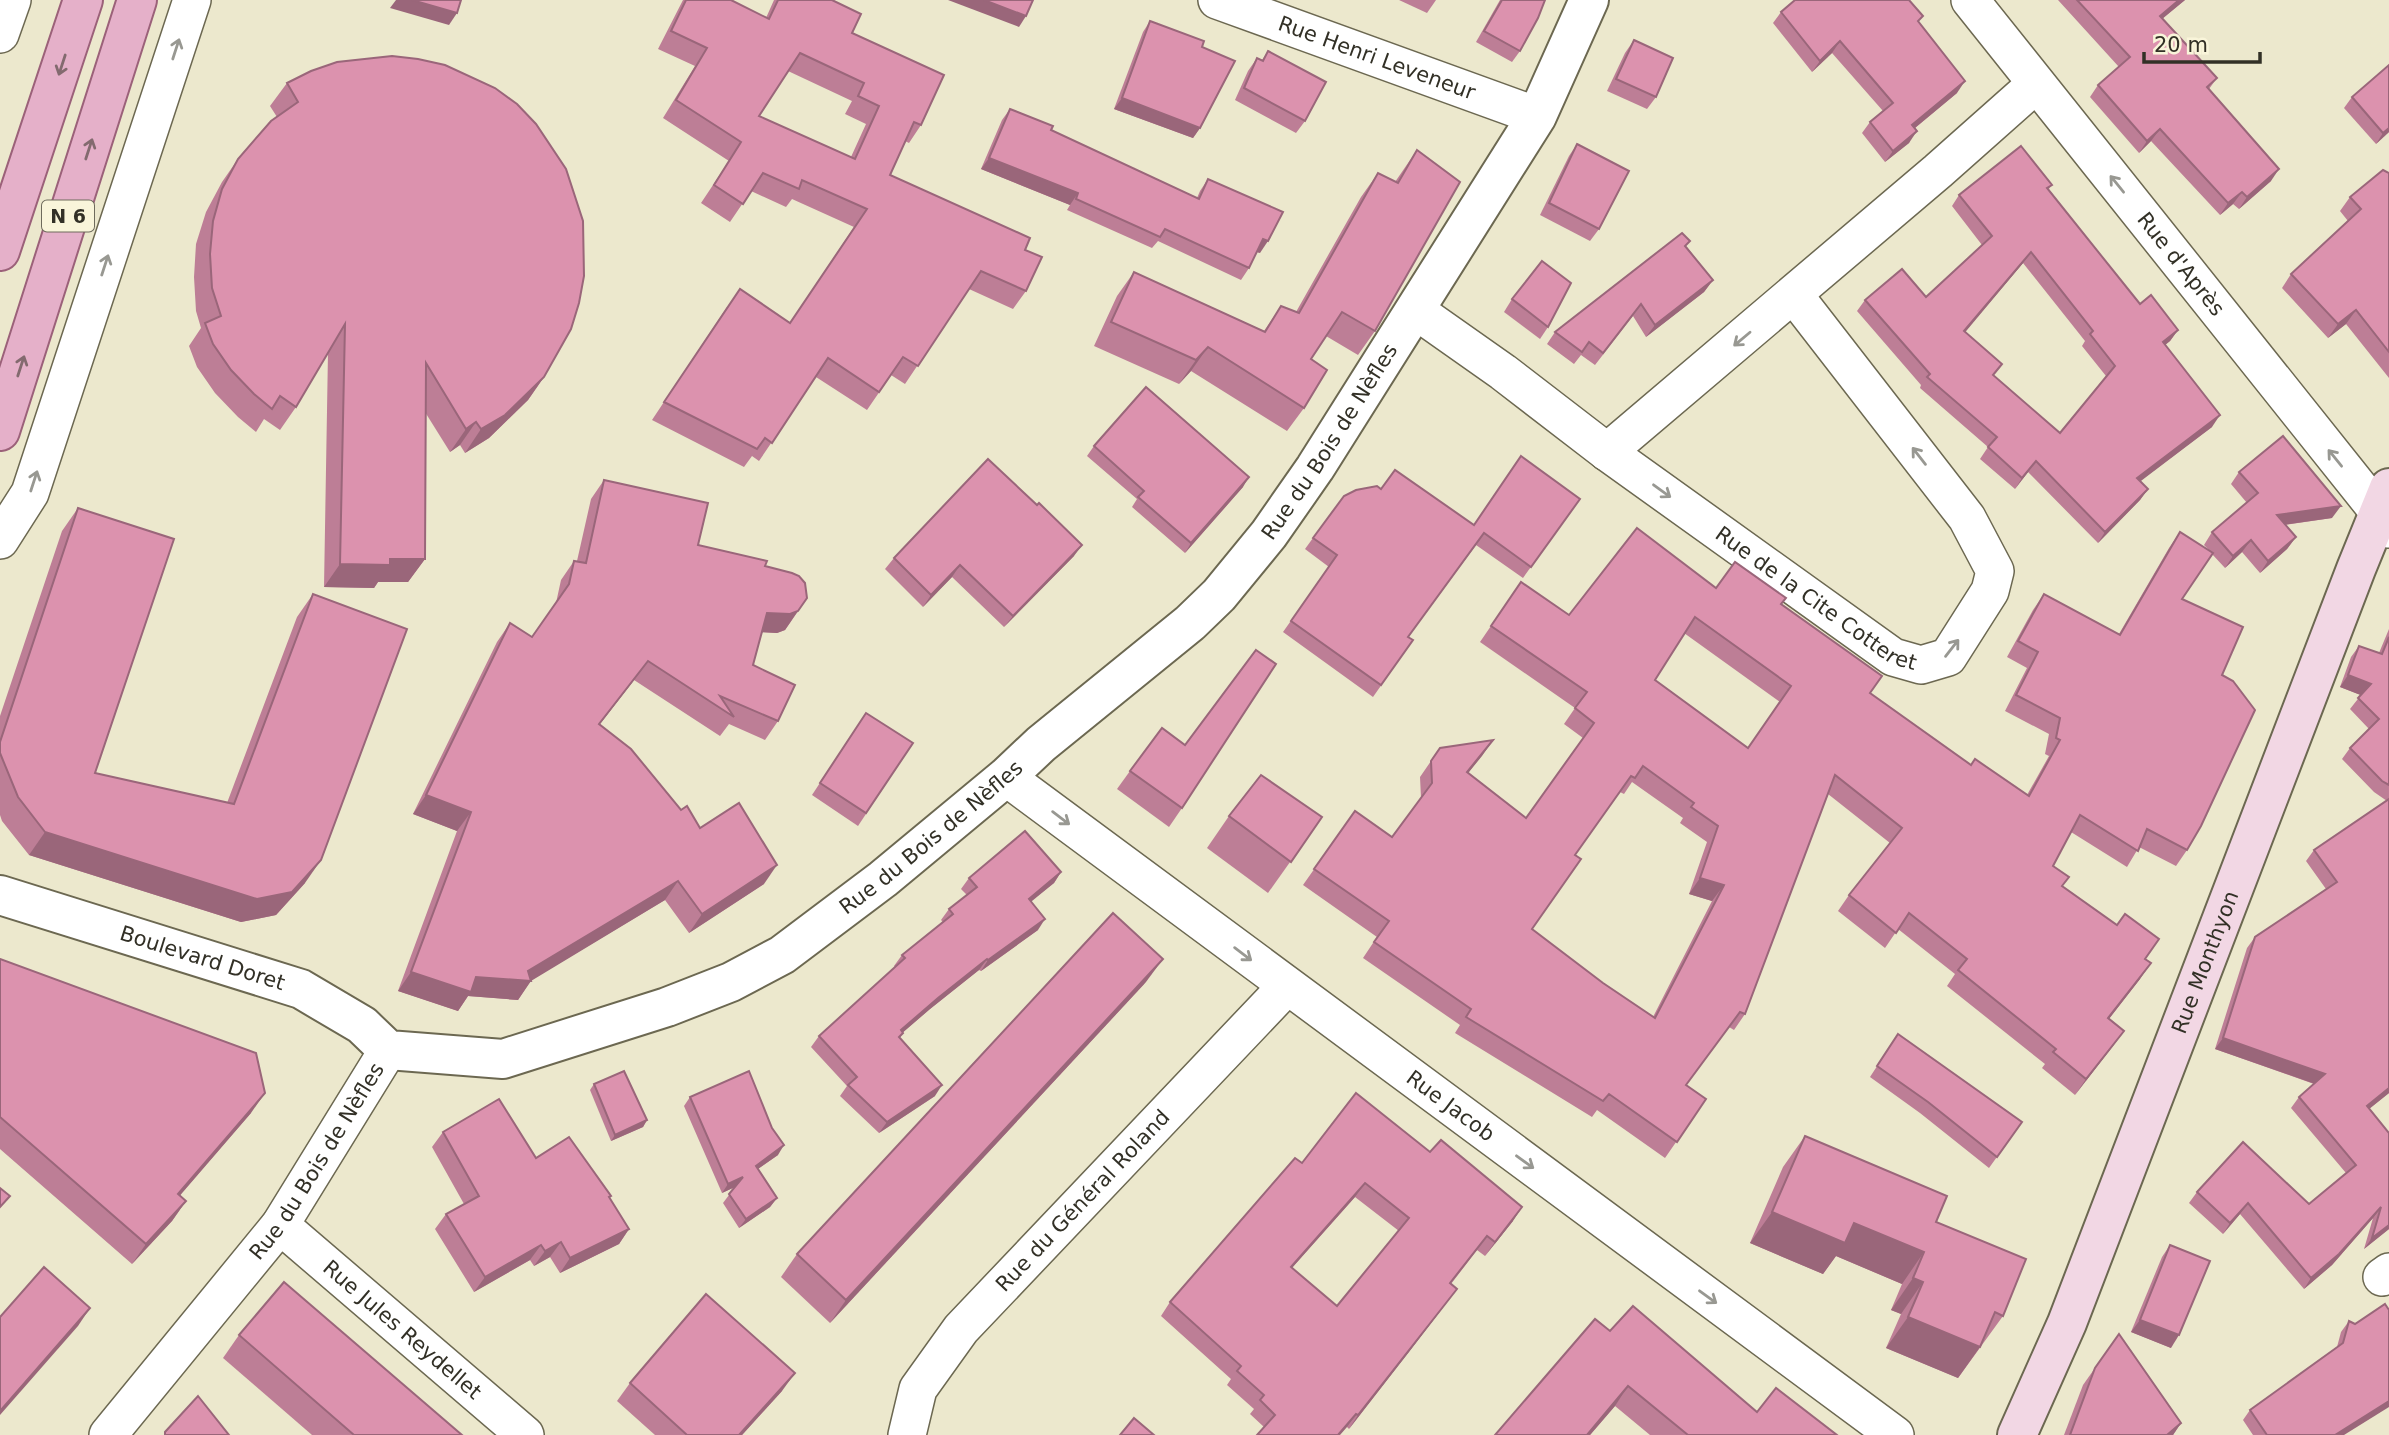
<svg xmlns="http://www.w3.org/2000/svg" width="2389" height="1435" font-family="'DejaVu Sans',sans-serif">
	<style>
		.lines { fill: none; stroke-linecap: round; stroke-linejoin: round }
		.minor-casing { stroke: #6c6851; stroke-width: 40 }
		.tertiary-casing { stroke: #6c6851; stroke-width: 42 }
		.secondary-casing { stroke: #6c6851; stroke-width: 42 }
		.primary-casing { stroke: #9b6179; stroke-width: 42 }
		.minor { stroke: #fff; stroke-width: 37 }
		.tertiary { stroke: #fff; stroke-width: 38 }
		.secondary { stroke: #f2d7e4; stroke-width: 38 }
		.primary { stroke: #e5b0c9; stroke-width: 38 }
		.wall { fill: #bd7e96; fill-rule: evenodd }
		.shaded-wall { fill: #9a667a }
		.building { fill: #dc92ae; stroke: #9a667a; stroke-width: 2; fill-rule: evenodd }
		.oneway { stroke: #989892 }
		.oneway2 { stroke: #836a6f }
		.labels { text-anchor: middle; stroke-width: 7; stroke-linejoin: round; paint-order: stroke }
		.shield { fill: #f9f5da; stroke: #6e6b5c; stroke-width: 2 }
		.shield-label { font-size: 19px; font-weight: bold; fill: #323026 }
		.street-label { font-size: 21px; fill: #323026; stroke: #f9f5da }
	</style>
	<rect width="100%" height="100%" fill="#ece8cd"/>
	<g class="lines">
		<!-- minor casing -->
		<g class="minor-casing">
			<g id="minor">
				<path id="s1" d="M1217,0L1537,116"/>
				<path id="s2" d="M1970,0L2378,511L2389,529"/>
				<path d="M0,34L12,0"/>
				<path id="s3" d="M1415,310L1503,372L1607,452L1893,657L1921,665L1948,657L1990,591L1995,571L1967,518L1794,295"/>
				<path d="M1607,452L1938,171L2036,84"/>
				<path d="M0,540L30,493L192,0"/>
				<path id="s4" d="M1006,777L1895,1435"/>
				<path id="s5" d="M280,1225L525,1435"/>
				<path d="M2382,1277L2389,1272"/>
				<path id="s6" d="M108,1435L280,1225L388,1050"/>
				<path id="s7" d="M907,1435L918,1389L961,1329L1287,986"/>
			</g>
		</g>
		<!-- tertiary casing -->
		<g class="tertiary-casing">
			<g id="tertiary">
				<path id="s8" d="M0,895L301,989L362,1025L388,1050L503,1059L667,1007L731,982L782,955L883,879L1006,777L1041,744L1190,623L1219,595L1269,534L1315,468L1537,116L1589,0"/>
			</g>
		</g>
		<!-- secondary casing -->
		<g class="secondary-casing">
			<g id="secondary">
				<path id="s9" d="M2017,1435L2067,1323L2356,569L2389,488"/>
			</g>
		</g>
		<!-- primary casing -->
		<g class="primary-casing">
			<g id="primary">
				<path d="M0,251L83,0"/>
				<path d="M0,431L137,0"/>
			</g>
		</g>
		<!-- minor -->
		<use href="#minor" class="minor"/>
		<!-- tertiary -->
		<use href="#tertiary" class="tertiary"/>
		<!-- secondary -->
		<use href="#secondary" class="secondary"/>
		<!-- primary -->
		<use href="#primary" class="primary"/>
	</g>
	<!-- wall -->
	<g class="wall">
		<path d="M683,0H731L766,18L774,0H832L852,33L921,125L909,143L905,141L890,175L1025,250L1026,291L1013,309L969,289L905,384L891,375L867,410L816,377L759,461L752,456L744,467L652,420L727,307L790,323L854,227L792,199L786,207L751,191L730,222L701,203L729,161L663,118L695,66L658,49ZM788,71L852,101L845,114L866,124L851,157L759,116Z"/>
		<path d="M1399,0H1436L1427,13Z"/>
		<path d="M1500,0H1545L1520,51L1512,62L1476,42Z"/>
		<path d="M2058,0H2185L2162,19L2217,78L2209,89L2271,181L2239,209L2233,204L2220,215L2151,141L2139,153L2090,97L2098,85L2119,67Z"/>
		<path d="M1781,12L1919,22L1957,93L1915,128L1909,143L1885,162L1862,133L1870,122L1883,111L1832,53L1812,72L1773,23Z"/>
		<path d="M1150,21L1202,47L1200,128L1193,138L1114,109L1143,32Z"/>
		<path d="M1634,40L1656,97L1647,109L1607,91L1625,53Z"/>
		<path d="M1268,51L1305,121L1296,133L1235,100L1248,71L1257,58L1262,60Z"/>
		<path d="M287,83L544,377L528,400L489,438L465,453L460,445L450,452L425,412V559L408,582H378L374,588L324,587L328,352L296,407L280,430L264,419L256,432L238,417L215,393L197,367L189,346L201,328L196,311L194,277L196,244L206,212L222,182L238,159L277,117L270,106Z"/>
		<path d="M2352,97L2389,132L2376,144L2344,108Z"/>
		<path d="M1010,109L1051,130L1197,198L1200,191L1208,179L1260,253L1257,252L1249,268L1241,280L1158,241L1152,248L1067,210L1070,205L981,169L1002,120Z"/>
		<path d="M1577,144L1599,229L1590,241L1540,215L1569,156Z"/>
		<path d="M1417,150L1375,331L1358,355L1326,336L1311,359L1304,408L1287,431L1191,371L1179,384L1094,346L1117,296L1134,272L1264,331L1281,306L1296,312L1361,197L1378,173L1395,182Z"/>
		<path d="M2389,173V378L2346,324L2328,338L2282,288L2291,274L2348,221L2340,211L2350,197Z"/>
		<path d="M2052,185L2048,190L2140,304L2178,330L2170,341L2165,345L2212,427L2140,481L2148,489L2140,500L2098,543L2028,472L2015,489L1980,459L1988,447L1920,388L1921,385L1857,311L1865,300L1926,297L1982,245L1952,206L1959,195ZM2023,263L2085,341L2082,346L2106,376L2060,433L1994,376L1965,331Z"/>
		<path d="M1686,246L1713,280L1704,292L1646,337L1633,316L1595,365L1581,355L1574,364L1547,344L1555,332Z"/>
		<path d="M1512,299L1548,327L1540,339L1504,312Z"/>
		<path d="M1094,446L1243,487L1185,553L1132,507L1137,499L1087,456Z"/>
		<path d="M2239,472L2332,518L2285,525L2296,537L2287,549L2260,573L2242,552L2225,568L2212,554L2182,599L2222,675L2187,850L2176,866L2139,847L2127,867L2071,832L2053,866L2062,886L2145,959L2140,979L2109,1019L2124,1031L2075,1095L2042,1068L2045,1064L1947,986L1955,974L1898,929L1885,948L1838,911L1849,895L1890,843L1828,794L1745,1014L1734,1030L1729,1027L1686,1085L1706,1099L1665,1158L1597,1110L1592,1117L1455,1033L1460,1025L1363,958L1377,937L1303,885L1355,811L1392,837L1421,798L1420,777L1440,748L1493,740L1468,773L1526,818L1583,738L1564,724L1575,708L1480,642L1521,582L1569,615L1716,588L1781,604L1870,693L1971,765L2027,795L2049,756L2045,754L2049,734L2005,711L2027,668L2007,657L2033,610L2044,594L2119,634L2169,548L2180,532L2211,552L2204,545L2212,532L2247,503L2231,484ZM1684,633L1780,702L1748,748L1655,680ZM1632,782L1683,818L1680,823L1707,842L1689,894L1712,901L1653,1017L1603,983L1532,929L1575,855L1620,792L1624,794Z"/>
		<path d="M604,480L698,545L765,566L807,598L785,630L777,633L762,632L753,665L778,721L765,740L729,724L720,736L634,680L600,724L681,810L764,884L689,933L665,900L531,980L518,1000L468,996L458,1011L398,991L457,831L413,814L497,642L510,623L532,637L556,603L561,580L574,561H577L591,499Z"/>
		<path d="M1381,489L1473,525L1580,499L1523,578L1476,545L1408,637L1413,640L1373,697L1283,632L1329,567L1305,549L1313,538Z"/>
		<path d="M78,508L95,773L227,803L297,617L313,594L305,883L276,915L241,922L29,855L2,821L0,815V716L62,531Z"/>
		<path d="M1074,556L1004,627L952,577L923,607L885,569L894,558Z"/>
		<path d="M2389,629V1093L2369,1109L2389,1133V1229L2364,1249L2373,1218L2332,1265L2304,1289L2240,1214L2223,1234L2189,1203L2197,1192L2309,1204L2346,1173L2291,1108L2299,1097L2314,1084L2215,1049L2247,948L2255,937L2326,889L2306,861L2314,850L2387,801L2374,792L2342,759L2350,748L2369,729L2350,709L2361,695L2340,687L2351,657L2359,646L2379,653Z"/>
		<path d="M866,713L913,743L858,826L812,795Z"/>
		<path d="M1130,771L1182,808L1169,827L1117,789Z"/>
		<path d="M1229,816L1322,817L1268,893L1207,848Z"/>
		<path d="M1061,872L1054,883L1031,901L1038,930L981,971L979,970L930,1009L903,1032L900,1038L935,1096L879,1133L840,1096L847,1086L811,1047L819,1036L895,967L894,966L902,955L943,922L941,920L949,909L967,895L961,889L969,878Z"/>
		<path d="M0,959L251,1113L180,1195L186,1201L172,1221L132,1264L0,1149Z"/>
		<path d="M1146,982L830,1323L781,1277L797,1254Z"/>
		<path d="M1898,1034L2022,1122L1989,1168L1920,1113L1870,1077Z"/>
		<path d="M594,1084L647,1120L643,1127L611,1141L590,1090Z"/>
		<path d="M690,1097L778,1155L758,1169L777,1198L770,1207L739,1228L723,1203L735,1187L722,1193L684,1106Z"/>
		<path d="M443,1132L536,1158L611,1196L609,1198L629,1229L619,1244L560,1273L550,1257L534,1266L530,1260L474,1292L435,1229L446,1214L464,1204L432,1147Z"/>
		<path d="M1805,1136L1936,1222L2003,1316L1958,1378L1886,1348L1901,1314L1891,1310L1902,1284L1836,1256L1823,1274L1750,1243L1783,1167Z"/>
		<path d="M1302,1163L1513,1221L1485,1256L1477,1250L1451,1284L1447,1302L1349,1429L1347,1427H1264L1250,1414L1254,1409L1227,1385L1231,1379L1161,1316L1170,1302ZM1355,1197L1399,1231L1337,1306L1292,1268Z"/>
		<path d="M2170,1245L2171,1348L2131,1332L2162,1257Z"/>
		<path d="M2349,1321L2344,1435H2253L2243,1420L2250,1410L2337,1347L2341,1332Z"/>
		<path d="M1610,1331L1757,1412L1837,1435H1650L1615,1406L1590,1435H1495Z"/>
		<path d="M2119,1334L2181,1423L2173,1435H2064L2083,1385Z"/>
		<path d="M239,1335L462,1435H312L223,1358Z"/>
		<path d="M630,1383L782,1391L742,1435H655L617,1401Z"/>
	</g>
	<!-- shaded-wall -->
	<g class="shaded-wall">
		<path d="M396,0H412L457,13L449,25L390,8Z"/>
		<path d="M948,0H984L1026,16L1019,27Z"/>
		<path d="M2179,0H2185L2151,28L2160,16Z"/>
		<path d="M1840,41L1832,53L1812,72L1820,61Z"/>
		<path d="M1965,81L1957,93L1904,137L1912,125Z"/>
		<path d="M1122,98L1200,128L1193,138L1114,109Z"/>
		<path d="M2389,128V132L2376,144L2383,133Z"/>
		<path d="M2160,129L2151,141L2139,153L2147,141Z"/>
		<path d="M1917,131L1909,143L1885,162L1893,151Z"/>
		<path d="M989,158L1078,193L1070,205L981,169Z"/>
		<path d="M2279,169L2271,181L2239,209L2247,197Z"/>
		<path d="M2242,192L2233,204L2220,215L2228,203Z"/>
		<path d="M1263,239L1268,241L1260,253L1254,251Z"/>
		<path d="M2031,252L2023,263L1957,342L1964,331Z"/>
		<path d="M1713,280L1704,292L1646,337L1655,325Z"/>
		<path d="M2356,310L2346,324L2328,338L2338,324Z"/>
		<path d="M2178,330L2170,341L2155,353L2163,342Z"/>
		<path d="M1208,347L1191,371L1179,384L1196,360Z"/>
		<path d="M544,377L528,400L489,438L465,453L481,429Z"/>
		<path d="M2220,415L2212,427L2129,490L2137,478Z"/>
		<path d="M476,422L460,445L450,452L466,429Z"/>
		<path d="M2036,461L2028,472L2015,489L2022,478Z"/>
		<path d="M1249,477L1243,487L1185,553L1191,543Z"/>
		<path d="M2148,489L2140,500L2098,543L2105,532Z"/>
		<path d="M2341,506L2332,518L2268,527L2277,515Z"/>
		<path d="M2296,537L2287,549L2260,573L2268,561Z"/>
		<path d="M2251,540L2242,552L2225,568L2233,556Z"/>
		<path d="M1082,545L1074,556L1004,627L1013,616Z"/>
		<path d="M390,559H425L408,582H378L374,588L324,587L340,564Z"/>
		<path d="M960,565L952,577L923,607L931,595Z"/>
		<path d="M798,611L785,630L777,633L754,632L767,613Z"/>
		<path d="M648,661L634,680L585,743L599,724Z"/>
		<path d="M2348,675L2371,684L2363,696L2340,687Z"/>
		<path d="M1493,740L1482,756L1456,788L1467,772Z"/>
		<path d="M426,795L471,812L457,831L413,814Z"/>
		<path d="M45,832L321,860L305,883L276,915L241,922L29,855Z"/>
		<path d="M777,865L764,884L689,933L702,914Z"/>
		<path d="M1061,872L1054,883L1021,910L1029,899Z"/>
		<path d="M1700,878L1724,885L1712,901L1689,894Z"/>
		<path d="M678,881L665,900L531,981L518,1000L468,996L458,1011L398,991L411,972L476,977L528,971Z"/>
		<path d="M1045,919L1038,930L981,971L988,960Z"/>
		<path d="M987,959L979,970L930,1009L893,1041L901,1030L938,998Z"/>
		<path d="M1163,959L1146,982L830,1323L846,1300Z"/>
		<path d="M2151,963L2140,979L2097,1034L2108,1018Z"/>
		<path d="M2124,1031L2113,1046L2075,1095L2086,1079Z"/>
		<path d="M2223,1038L2325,1074L2318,1085L2215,1049Z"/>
		<path d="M942,1085L935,1096L879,1133L887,1122Z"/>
		<path d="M2389,1088V1093L2359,1117L2367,1106Z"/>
		<path d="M265,1093L251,1113L164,1214L178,1194Z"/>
		<path d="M647,1120L643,1127L611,1141L615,1135Z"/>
		<path d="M784,1145L778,1155L749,1175L756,1166Z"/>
		<path d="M743,1177L737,1186L722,1193L728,1184Z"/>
		<path d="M1365,1183L1355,1197L1281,1280L1291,1267Z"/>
		<path d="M777,1198L770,1207L739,1228L746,1219Z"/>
		<path d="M186,1201L172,1221L132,1264L146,1244Z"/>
		<path d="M2248,1203L2240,1214L2223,1234L2230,1223Z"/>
		<path d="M1522,1207L1513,1221L1485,1256L1495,1242Z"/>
		<path d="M2381,1207L2373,1218L2332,1265L2304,1289L2311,1278Z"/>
		<path d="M1772,1212L1854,1223L1924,1252L1902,1284L1836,1256L1823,1274L1750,1243Z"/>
		<path d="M2389,1225V1229L2364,1249L2372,1238Z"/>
		<path d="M629,1229L619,1244L560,1273L570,1258Z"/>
		<path d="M561,1242L550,1257L534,1266L545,1251Z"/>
		<path d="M541,1245L530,1260L474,1292L485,1277Z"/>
		<path d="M1913,1278L1923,1282L1901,1314L1891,1310Z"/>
		<path d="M1457,1289L1409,1352L1349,1429L1358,1415Z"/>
		<path d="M90,1308L78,1326L0,1415V1411Z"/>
		<path d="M1908,1317L1980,1347L1958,1378L1886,1348Z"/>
		<path d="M2140,1320L2179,1335L2171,1348L2131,1332Z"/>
		<path d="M795,1373L782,1391L742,1435H739Z"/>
		<path d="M1628,1386L1615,1406L1590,1435H1587Z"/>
		<path d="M2389,1401V1407L2344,1435H2335Z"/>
		<path d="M1356,1414L1347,1427L1340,1435H1338Z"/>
		<path d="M2181,1423L2173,1435H2167Z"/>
	</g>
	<!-- building -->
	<g class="building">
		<path d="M412,0H461L457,13Z"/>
		<path d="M686,0H731L769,19L778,0H832L861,14L852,33L944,75L921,125L914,122L890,175L1030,238L1025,250L1042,257L1026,291L981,271L918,366L903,357L879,392L828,358L772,443L765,438L757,449L664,402L740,289L790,323L867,209L802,180L799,189L763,173L743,204L714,185L741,142L676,100L707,48L671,31ZM800,53L864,83L858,96L879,106L855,159L759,116Z"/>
		<path d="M984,0H1033L1026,16Z"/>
		<path d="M1502,0H1545L1538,18L1520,51L1484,31Z"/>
		<path d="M1795,0H1909L1923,16L1918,21L1965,81L1912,125L1917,131L1893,151L1870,122L1893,103L1840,41L1820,61L1781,12Z"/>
		<path d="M2077,0H2179L2160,16L2217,78L2207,87L2279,169L2247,197L2242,192L2228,203L2160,129L2147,141L2098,85L2130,57Z"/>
		<path d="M1150,21L1204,41L1202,47L1235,61L1200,128L1122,98Z"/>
		<path d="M1634,40L1673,58L1656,97L1616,79Z"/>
		<path d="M1268,51L1326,82L1305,121L1244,88L1257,58L1263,61Z"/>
		<path d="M392,56L418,59L445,65L495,88L517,104L536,124L566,169L583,221L584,276L579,303L571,329L544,377L505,415L481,429L476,422L466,429L426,363L425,559H390V565L340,564L345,324L296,407L280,396L272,409L254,394L231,370L213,344L205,323L221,316L212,288L210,254L213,221L222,189L238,159L271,121L298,102L287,83L311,71L337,62Z"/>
		<path d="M2389,65V128L2383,133L2352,97Z"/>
		<path d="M1010,109L1053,126L1051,130L1199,199L1208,179L1283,212L1268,241L1263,239L1249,268L1165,229L1160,237L1076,199L1078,193L989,158Z"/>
		<path d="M1577,144L1629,171L1599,229L1549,203Z"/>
		<path d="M2021,146L2052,185L2047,188L2140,304L2151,295L2178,330L2163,342L2220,415L2137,478L2148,489L2105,532L2036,461L2022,478L1988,447L1997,437L1927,377L1930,374L1865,300L1902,269L1926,297L1992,236L1959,195ZM2031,252L2093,331L2090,334L2115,366L2060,433L1993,375L2002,364L1964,331Z"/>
		<path d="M1417,150L1460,182L1375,331L1342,312L1311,359L1327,370L1304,408L1208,347L1196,360L1111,322L1134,272L1265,332L1281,306L1299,313L1378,173L1398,183Z"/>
		<path d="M2383,170L2389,173V352L2356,310L2338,324L2291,274L2361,209L2350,197Z"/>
		<path d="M1682,233L1690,241L1685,246L1713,280L1655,325L1641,304L1603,353L1589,342L1582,352L1555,332Z"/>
		<path d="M1542,261L1571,283L1548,327L1512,299Z"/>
		<path d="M1146,387L1249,477L1191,543L1138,497L1144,491L1094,446Z"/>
		<path d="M2283,436L2341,506L2277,515L2296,537L2268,561L2251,540L2233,556L2212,532L2258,493L2239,472Z"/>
		<path d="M1521,456L1580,499L1531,567L1484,533L1408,637L1413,640L1381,685L1291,621L1337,555L1313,538L1344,496L1356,490L1377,486L1381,489L1395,470L1474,525Z"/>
		<path d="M988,459L1037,505L1039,503L1082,545L1013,616L960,565L931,595L894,558Z"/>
		<path d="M604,480L708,503L698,545L767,561L765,566L792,573L799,576L805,583L807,598L798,611L790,614L767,613L753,665L795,685L778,721L720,696L734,717L648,661L599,724L631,749L681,810L687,806L700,828L739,803L777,865L702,914L678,881L528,971L531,981L476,977L471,992L411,972L471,812L426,795L510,623L532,637L569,584L574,561L586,563Z"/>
		<path d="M78,508L174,539L95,773L234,804L313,594L407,629L321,860L292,892L257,899L45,832L18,797L0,753V742Z"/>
		<path d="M1637,528L1716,588L1735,562L1786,598L1781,604L1882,676L1870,693L1971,765L1975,759L2029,796L2060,740L2056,738L2060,718L2016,695L2038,652L2018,641L2044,594L2120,635L2180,532L2213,553L2182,599L2243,627L2222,675L2233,681L2255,710L2201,826L2187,850L2147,829L2138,851L2080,815L2053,866L2069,877L2062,886L2117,925L2125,914L2159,939L2145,959L2151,963L2108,1018L2124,1031L2086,1079L2053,1052L2056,1049L1958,970L1967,959L1909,913L1896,933L1849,895L1902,828L1835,775L1745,1014L1740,1012L1686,1085L1706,1099L1677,1142L1609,1094L1603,1101L1466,1017L1471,1009L1374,942L1389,921L1314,869L1355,811L1392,837L1432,783L1431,761L1440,748L1493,740L1467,772L1526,818L1594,723L1575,708L1587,692L1491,626L1521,582L1569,615ZM1695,617L1791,686L1748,748L1655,680ZM1643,766L1694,803L1691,807L1718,826L1700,878L1724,885L1655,1018L1603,983L1532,929L1581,859L1575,855L1631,776L1635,778Z"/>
		<path d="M2389,637V785L2382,781L2350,748L2379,719L2358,698L2371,684L2348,675L2359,646L2382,654Z"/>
		<path d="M1256,650L1276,664L1182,808L1130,771L1162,728L1185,745Z"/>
		<path d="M866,713L913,743L866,813L820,783Z"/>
		<path d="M1261,775L1322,817L1291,862L1229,816Z"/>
		<path d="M2389,799V1088L2367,1106L2389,1133V1225L2372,1238L2381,1207L2339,1254L2311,1278L2248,1203L2230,1223L2197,1192L2243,1142L2309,1204L2356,1165L2299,1097L2325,1074L2223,1038L2255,937L2337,882L2314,850Z"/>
		<path d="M1025,831L1061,872L1029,899L1045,919L988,960L987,959L938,998L901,1030L903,1033L899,1037L942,1085L887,1122L848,1085L857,1077L819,1036L905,958L902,955L953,914L949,909L977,887L969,878Z"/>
		<path d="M1113,913L1163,959L846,1300L797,1254Z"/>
		<path d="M0,959L256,1053L265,1093L178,1194L186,1201L146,1244L0,1117Z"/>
		<path d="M1898,1034L2022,1122L1997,1157L1928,1102L1877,1066Z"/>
		<path d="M624,1071L647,1120L615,1135L594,1084Z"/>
		<path d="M749,1071L772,1128L784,1145L756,1166L777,1198L746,1219L729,1194L743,1177L728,1184L690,1097Z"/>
		<path d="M1356,1093L1430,1152L1441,1140L1522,1207L1495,1242L1487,1236L1450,1283L1457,1289L1358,1415L1356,1414L1338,1435H1257L1275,1415L1260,1400L1264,1395L1237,1371L1241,1366L1170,1302L1295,1158L1302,1163ZM1365,1183L1409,1218L1337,1306L1291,1267Z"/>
		<path d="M499,1099L536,1158L569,1137L611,1196L609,1197L629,1229L570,1258L561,1242L545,1251L541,1245L485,1277L446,1214L479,1196L443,1132Z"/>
		<path d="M1805,1136L1947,1196L1936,1222L2026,1259L2003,1316L1995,1312L1980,1347L1908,1317L1923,1282L1913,1278L1924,1252L1854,1223L1845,1243L1772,1212Z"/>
		<path d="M0,1188L10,1196L0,1207Z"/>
		<path d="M2170,1245L2210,1261L2179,1335L2140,1320Z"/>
		<path d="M44,1267L90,1308L0,1411V1317Z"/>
		<path d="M284,1282L462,1435H354L239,1335Z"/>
		<path d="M706,1294L795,1373L739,1435H687L630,1383Z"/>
		<path d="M2385,1304L2389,1310V1401L2335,1435H2267L2250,1410L2343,1343L2349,1321L2355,1324Z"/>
		<path d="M1633,1306L1757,1412L1776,1388L1837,1435H1688L1628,1386L1587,1435H1495L1595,1319L1610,1331Z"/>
		<path d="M2119,1334L2181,1423L2167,1435H2070L2095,1368Z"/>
		<path d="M198,1396L229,1435H165V1432Z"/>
		<path d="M1134,1418L1154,1435H1120Z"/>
	</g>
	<!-- one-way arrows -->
	<defs><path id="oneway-shaft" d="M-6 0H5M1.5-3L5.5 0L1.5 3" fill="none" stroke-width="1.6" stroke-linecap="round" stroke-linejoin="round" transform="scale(1.75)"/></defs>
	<g class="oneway">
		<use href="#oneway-shaft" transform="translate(176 49) rotate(-72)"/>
		<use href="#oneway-shaft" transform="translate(2117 184) rotate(-129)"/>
		<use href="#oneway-shaft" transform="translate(105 265) rotate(-72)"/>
		<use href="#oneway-shaft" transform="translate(1742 339) rotate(140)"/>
		<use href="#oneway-shaft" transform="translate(1919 456) rotate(-128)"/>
		<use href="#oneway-shaft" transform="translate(2335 458) rotate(-129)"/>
		<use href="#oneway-shaft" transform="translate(34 481) rotate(-72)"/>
		<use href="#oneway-shaft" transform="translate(1662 491) rotate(36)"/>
		<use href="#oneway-shaft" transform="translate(1952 648) rotate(-52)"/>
		<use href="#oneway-shaft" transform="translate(1061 818) rotate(37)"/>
		<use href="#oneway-shaft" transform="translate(1243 954) rotate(37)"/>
		<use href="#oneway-shaft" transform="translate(1525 1162) rotate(36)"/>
		<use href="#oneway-shaft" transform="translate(1708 1297) rotate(36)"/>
	</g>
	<g class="oneway2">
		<use href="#oneway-shaft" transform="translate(62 65) rotate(108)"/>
		<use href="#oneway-shaft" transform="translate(89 149) rotate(-72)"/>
		<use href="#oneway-shaft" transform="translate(21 366) rotate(-72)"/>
	</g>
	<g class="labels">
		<!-- shield labels -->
		<rect class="shield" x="42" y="200.5" width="52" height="31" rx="5"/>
		<g class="shield-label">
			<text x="68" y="223">N 6</text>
		</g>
		<!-- street labels -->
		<g class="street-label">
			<text dy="7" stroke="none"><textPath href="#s1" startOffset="170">Rue Henri Leveneur</textPath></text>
			<text dy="7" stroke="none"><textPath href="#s2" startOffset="338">Rue d'Après</textPath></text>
			<text dy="7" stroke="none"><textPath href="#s8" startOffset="1592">Rue du Bois de Nèfles</textPath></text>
			<text dy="7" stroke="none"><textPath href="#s3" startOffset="495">Rue de la Cite Cotteret</textPath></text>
			<text dy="7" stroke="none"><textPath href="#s8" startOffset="1026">Rue du Bois de Nèfles</textPath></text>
			<text dy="7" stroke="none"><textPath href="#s8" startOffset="212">Boulevard Doret</textPath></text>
			<text dy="7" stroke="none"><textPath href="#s9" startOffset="509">Rue Monthyon</textPath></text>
			<text dy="7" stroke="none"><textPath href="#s4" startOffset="553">Rue Jacob</textPath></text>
			<text dy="7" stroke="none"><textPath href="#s6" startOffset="345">Rue du Bois de Nèfles</textPath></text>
			<text dy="7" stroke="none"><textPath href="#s7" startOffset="298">Rue du Général Roland</textPath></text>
			<text dy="7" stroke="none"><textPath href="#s5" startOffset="161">Rue Jules Reydellet</textPath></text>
		</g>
	</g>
	<!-- scale -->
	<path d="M2144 52v10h116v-10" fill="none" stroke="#323026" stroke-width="3.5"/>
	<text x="2154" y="52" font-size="21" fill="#323026" stroke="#f9f5da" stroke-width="5" paint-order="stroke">20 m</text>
</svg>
